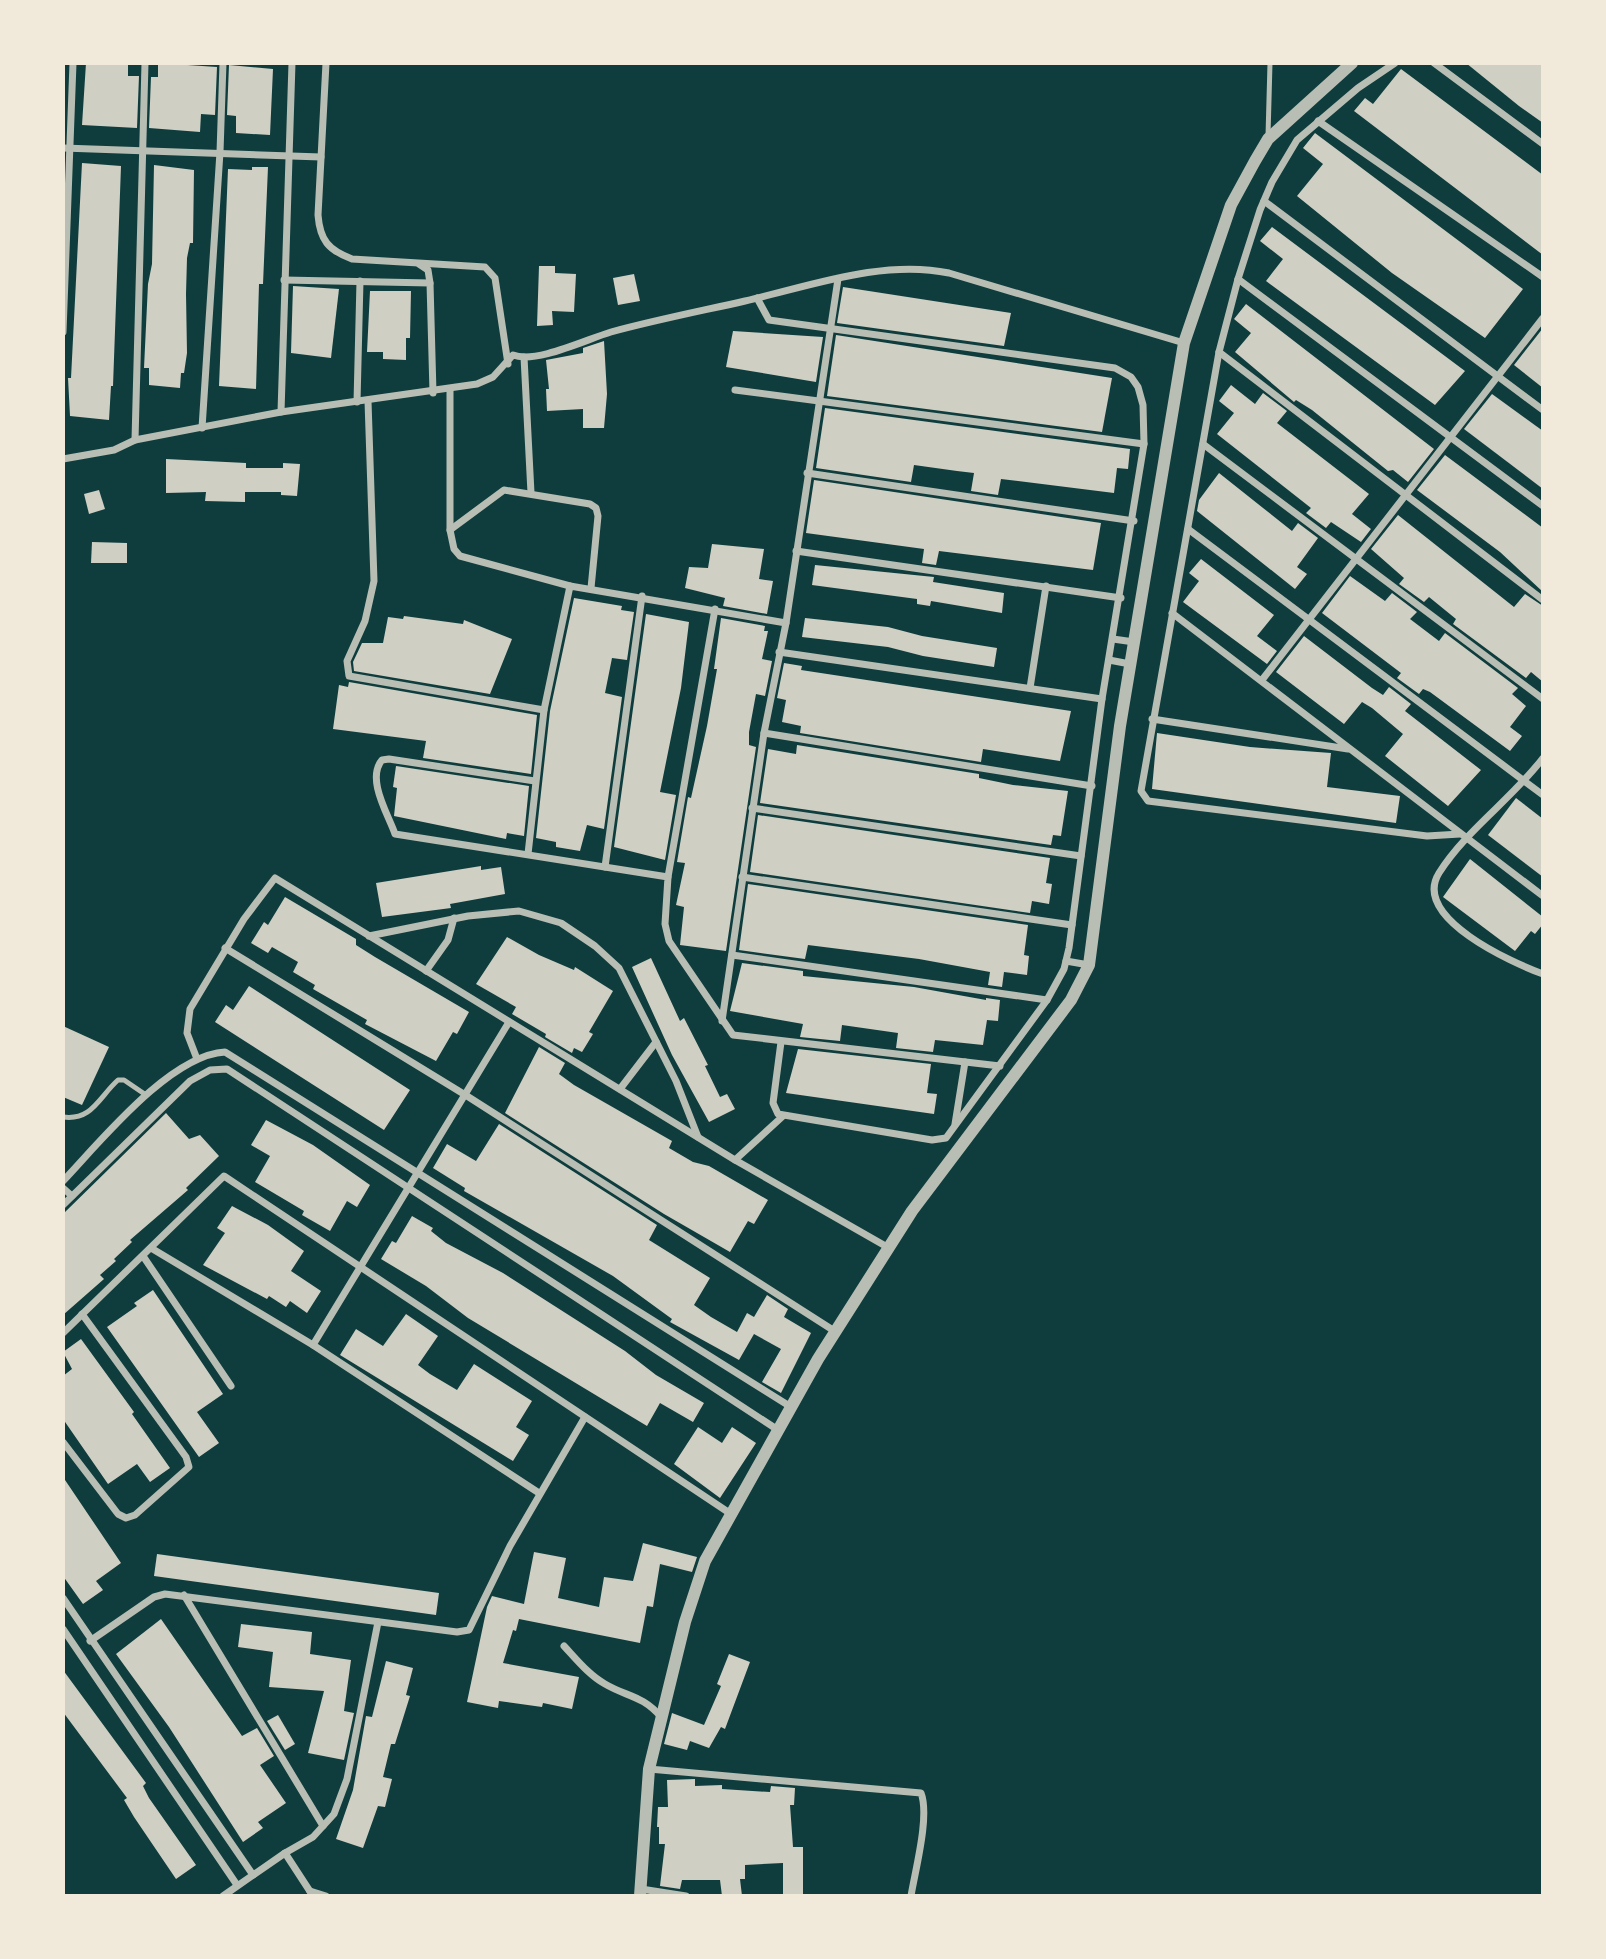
<svg xmlns="http://www.w3.org/2000/svg" width="1606" height="1959" font-family="'DM Sans',sans-serif">
	<style>
		.building { fill: #cfcfc3 }
		.lines { fill: none; stroke-linecap: round; stroke-linejoin: round }
		.service { stroke: #b8beb3; stroke-width: 5 }
		.minor { stroke: #b8beb3; stroke-width: 7 }
		.tertiary { stroke: #b8beb3; stroke-width: 12 }
	</style>
	<rect width="100%" height="100%" fill="#0f3d3e"/>
	<!-- building -->
	<g class="building">
		<path d="M86,63L128,64V76H139L137,128L82,125Z"/>
		<path d="M158,63L217,67L215,115L201,114L200,132L149,128L151,77H158Z"/>
		<path d="M1466,63H1543V123L1519,106Z"/>
		<path d="M229,65L273,69L270,135L236,133V116L227,115Z"/>
		<path d="M1401,69L1543,175V255L1354,111L1365,98L1373,104Z"/>
		<path d="M1315,133L1523,289L1485,338L1392,273L1297,196L1323,164L1303,148Z"/>
		<path d="M82,163L121,166L113,386H111L109,420L70,416L68,378H71Z"/>
		<path d="M154,165L194,170L193,243H190L187,258L186,294L187,353L184,373H181L180,388L149,385V368H144L148,284L152,264Z"/>
		<path d="M252,167H268L263,284H259L256,389L219,386L228,169L252,170Z"/>
		<path d="M1272,227L1465,371L1435,405L1266,281L1283,259L1260,241Z"/>
		<path d="M539,266H555V273L576,274L574,312L552,311L553,325L537,326Z"/>
		<path d="M634,274L640,301L618,305L613,278Z"/>
		<path d="M293,286L339,289L331,358L291,353Z"/>
		<path d="M843,287L1011,313L1004,346L837,323Z"/>
		<path d="M370,291H411L410,338H406V360L383,359V352H367Z"/>
		<path d="M1246,304L1434,449L1408,482L1393,470L1388,471L1312,410L1296,400L1294,402L1235,352L1251,333L1234,319Z"/>
		<path d="M1543,328V388L1514,365Z"/>
		<path d="M733,331L823,337L816,382L726,367Z"/>
		<path d="M836,335L1112,378L1102,432L827,396Z"/>
		<path d="M604,341L607,394L604,428H583V409L547,411L546,389H549L546,360L583,353V348Z"/>
		<path d="M1231,385L1255,404L1263,393L1287,411L1277,423L1369,494L1352,514L1371,529L1361,542L1331,522L1326,528L1306,513L1311,508L1217,434L1234,413L1219,401Z"/>
		<path d="M1492,394L1543,431V489L1464,429Z"/>
		<path d="M825,408L1130,449L1128,469L1117,468L1114,493L1001,479L998,495L971,491L974,473L957,471L914,465L911,482L816,468Z"/>
		<path d="M1445,455L1543,528V592L1500,552L1417,490Z"/>
		<path d="M166,459L246,463V468H283V463L300,464L297,496L281,495V492H245V502L205,501L206,492L166,493Z"/>
		<path d="M1219,473L1292,531L1298,523L1318,538L1297,567L1307,574L1295,589L1197,511L1199,500Z"/>
		<path d="M814,480L1101,523L1093,570L939,551L936,565L922,563L924,549L806,533Z"/>
		<path d="M99,490L105,509L89,514L84,494Z"/>
		<path d="M1398,515L1514,607L1525,594L1543,606V682L1531,672L1526,678L1453,624L1456,619L1429,597L1424,602L1399,584L1404,578L1371,549Z"/>
		<path d="M92,542L127,543V563H91Z"/>
		<path d="M712,544L764,549L759,579L773,581L767,614L723,606L725,598L685,588L689,567L708,568Z"/>
		<path d="M1201,559L1274,615L1257,636L1277,651L1267,664L1183,602L1199,581L1189,573Z"/>
		<path d="M815,565L934,577L933,582L1004,593L1002,613L931,601L930,606L917,604V599L812,585Z"/>
		<path d="M1350,576L1385,601L1392,593L1417,612L1410,619L1439,641L1445,633L1518,688L1512,694L1526,706L1510,727L1522,736L1510,751L1430,692L1423,689L1419,694L1397,678L1401,673L1322,613Z"/>
		<path d="M574,598L622,606L621,610L634,612L627,660L612,658L605,693L622,697L604,829L587,825L580,851L556,847V842L536,838L550,711Z"/>
		<path d="M646,614L689,622L681,688L660,792L676,795L665,860L614,847Z"/>
		<path d="M404,616L463,624L464,620L512,639L490,694L354,671L353,662L362,643H383L388,617L403,619Z"/>
		<path d="M721,618L765,626L764,631H768L762,659L772,661L765,696L756,694L749,732V745L756,747L726,951L680,945L684,907L676,905L685,863L677,862L688,797L691,798L707,726L717,669H714Z"/>
		<path d="M805,618L888,627L922,636L997,648L994,667L923,656L888,647L802,637Z"/>
		<path d="M1304,636L1372,688L1383,695L1389,687L1411,704L1405,711L1481,770L1448,806L1385,756L1403,734L1372,708L1362,702L1344,724L1276,672Z"/>
		<path d="M784,663L802,666L801,670L1071,711L1060,761L983,749L981,762L800,733L801,726L782,722L786,700L777,698Z"/>
		<path d="M349,682L537,715L531,774L423,758L426,741L333,729L339,685L348,687Z"/>
		<path d="M1157,733L1250,747L1331,753L1327,787L1400,796L1396,823L1152,789Z"/>
		<path d="M797,745L979,774V778L1013,785L1068,791L1061,836L1053,835L1051,845L760,803L768,749L796,754Z"/>
		<path d="M396,766L529,786L524,836L507,833L506,839L394,816L397,788L393,787Z"/>
		<path d="M1516,798L1543,819V877L1488,835Z"/>
		<path d="M758,815L1050,858L1046,883L1052,884L1049,904L1032,901L1030,913L750,872Z"/>
		<path d="M1470,859L1543,917V924L1535,934L1531,931L1515,951L1443,897Z"/>
		<path d="M481,866V870L501,867L505,894L450,904L451,908L382,917L376,883Z"/>
		<path d="M748,884L1028,925L1024,955L1029,956L1027,975L1004,972L1002,987L988,985L990,972L919,959L808,945L805,959L739,950Z"/>
		<path d="M285,897L356,939V945L375,957L469,1012L457,1034L453,1032L436,1061L365,1024L367,1020L313,989L315,985L293,972L298,962L272,947L268,953L251,943L264,922L268,925Z"/>
		<path d="M507,937L539,955L574,970L575,967L613,991L589,1032L593,1034L582,1052L574,1048L572,1053L545,1037L546,1034L512,1014L516,1007L476,984Z"/>
		<path d="M651,958L680,1021L684,1018L708,1065L705,1066L720,1097L727,1094L735,1109L709,1122L672,1055L632,967Z"/>
		<path d="M742,963L803,971V976L914,987L986,1000V998L1000,1000L998,1021L987,1020L983,1045L935,1040L933,1052L896,1048L898,1033L842,1025L840,1041L800,1037L803,1024L730,1011Z"/>
		<path d="M249,986L410,1090L384,1130L215,1022L226,1005L233,1010Z"/>
		<path d="M63,1026L109,1047L82,1105L63,1097Z"/>
		<path d="M539,1047L565,1063L559,1074L574,1085L672,1141L669,1148L693,1162L709,1166L768,1200L754,1224L748,1221L730,1252L664,1214L505,1113Z"/>
		<path d="M798,1049L931,1064L927,1093L937,1094L934,1114L786,1093Z"/>
		<path d="M166,1113L189,1139L200,1135L219,1156L186,1188L188,1190L130,1240L132,1242L114,1259L116,1261L100,1275L104,1279L63,1315V1214Z"/>
		<path d="M266,1120L313,1145L370,1185L357,1207L347,1201L330,1231L302,1215L304,1211L255,1182L270,1156L251,1145Z"/>
		<path d="M499,1124L657,1225L649,1240L710,1278L694,1305L711,1317L737,1332L747,1313L754,1317L767,1295L788,1309L784,1317L811,1333L781,1393L762,1382L781,1349L754,1334L739,1360L670,1322L672,1319L613,1276L464,1191L465,1188L433,1168L447,1144L476,1161Z"/>
		<path d="M232,1206L268,1225L304,1251L291,1271L321,1291L307,1313L290,1301L286,1307L269,1296L267,1299L203,1265L225,1233L217,1228Z"/>
		<path d="M412,1216L433,1228L431,1231L446,1243L503,1273L625,1351L656,1375L704,1403L693,1422L660,1403L647,1426L468,1318L426,1286L381,1259L392,1241L396,1243Z"/>
		<path d="M153,1290L223,1394L197,1412L219,1443L199,1457L107,1327L137,1306L134,1303Z"/>
		<path d="M406,1314L438,1336L418,1365L430,1374L457,1390L474,1364L532,1401L516,1427L529,1435L513,1461L340,1355L356,1329L383,1346Z"/>
		<path d="M81,1339L134,1412L132,1414L170,1468L150,1482L137,1464L108,1484L63,1419V1376L72,1369L63,1352Z"/>
		<path d="M698,1427L722,1443L732,1427L756,1443L720,1498L674,1464Z"/>
		<path d="M63,1477L121,1563L96,1581L103,1590L83,1604L63,1576Z"/>
		<path d="M643,1543L697,1557L692,1572L660,1564L653,1607L647,1606L640,1643L519,1619L516,1631L513,1630L503,1663L579,1677L572,1709L543,1703L542,1707L499,1701L498,1708L467,1702L487,1607L492,1596L524,1604L534,1552L566,1558L558,1598L599,1607L604,1577L633,1581Z"/>
		<path d="M157,1554L439,1593L436,1615L154,1576Z"/>
		<path d="M161,1619L242,1736L257,1728L274,1756L260,1765L286,1803L258,1822L263,1828L243,1842L169,1727L116,1654Z"/>
		<path d="M241,1624L312,1632L310,1654L351,1660L344,1711L354,1713L344,1760L308,1753L324,1691L269,1687L273,1652L238,1647Z"/>
		<path d="M729,1654L750,1662L725,1729L721,1727L709,1748L690,1741L687,1750L664,1744L672,1713L704,1725L721,1686L717,1684Z"/>
		<path d="M386,1661L413,1668L406,1695L410,1696L395,1744H391L383,1777L392,1779L385,1807L378,1806L363,1848L336,1839L353,1790L366,1716L372,1717Z"/>
		<path d="M63,1670L146,1783L143,1786L149,1798L196,1865L176,1879L134,1817L124,1800L127,1798L63,1712Z"/>
		<path d="M278,1715L295,1744L285,1750L267,1721Z"/>
		<path d="M695,1779V1786L722,1785V1789L770,1792L771,1786L795,1788L794,1805H790L793,1847H803V1896H783V1863L745,1865V1879H740L742,1896H722L720,1880H682L680,1889L660,1886L665,1844H659V1827H657L658,1807H668L667,1780Z"/>
	</g>
	<g class="lines">
		<!-- service -->
		<g class="service">
			<path d="M1268,136L1270,63"/>
			<path d="M63,1117C92,1121 99,1097 118,1080H124L146,1095"/>
		</g>
		<!-- minor -->
		<g class="minor">
			<path d="M326,63L318,215C320,240 328,250 352,259L485,267L495,278L508,364"/>
			<path d="M1395,63L1358,88L1297,140L1272,182L1260,210L1238,279L1219,352L1141,791L1148,801L1427,836L1460,834"/>
			<path d="M1434,63L1543,144"/>
			<path d="M1318,121L1543,277"/>
			<path d="M63,148L321,157"/>
			<path d="M1264,201L1543,410"/>
			<path d="M419,264L428,270L430,283"/>
			<path d="M1238,279L1543,506"/>
			<path d="M284,280L430,283L433,393"/>
			<path d="M757,298L769,320L1115,368L1131,377L1138,387L1143,405L1144,444L1102,699L1069,948L1064,969L1047,1000L946,1138L932,1140L778,1114L773,1103L781,1042"/>
			<path d="M63,332L73,63"/>
			<path d="M1219,352L1543,600"/>
			<path d="M524,357L531,493"/>
			<path d="M450,390V530"/>
			<path d="M735,390L1144,444"/>
			<path d="M368,401L374,581L365,621L347,661L349,676L544,710"/>
			<path d="M357,402L360,281"/>
			<path d="M281,412L292,63"/>
			<path d="M202,428L220,152L223,63"/>
			<path d="M135,440L145,63"/>
			<path d="M1203,444L1543,699"/>
			<path d="M63,459L114,450L135,440L281,412L477,384L493,377L513,355C536,364 587,339 611,332C655,320 701,311 745,301C810,286 883,259 949,273L1184,343"/>
			<path d="M807,473L1134,521"/>
			<path d="M1188,529L1543,795"/>
			<path d="M796,551L1121,598"/>
			<path d="M570,586L460,556L454,549L450,530L504,490L590,504L596,508L598,516L591,588"/>
			<path d="M1172,613L1543,896"/>
			<path d="M1113,639L1134,642"/>
			<path d="M779,652L1102,699"/>
			<path d="M1109,660L1130,664"/>
			<path d="M1262,680L1543,318"/>
			<path d="M1030,688L1046,586"/>
			<path d="M1152,719L1348,749"/>
			<path d="M764,733L1092,786"/>
			<path d="M1543,758C1512,799 1466,830 1439,873C1411,918 1513,963 1543,974"/>
			<path d="M535,781L389,759L382,760C366,779 388,814 395,834L668,877L665,924L669,941L733,1035L1000,1066"/>
			<path d="M752,808L1081,856"/>
			<path d="M528,854L544,710L570,586L786,623"/>
			<path d="M605,867L642,596"/>
			<path d="M668,877L715,609"/>
			<path d="M742,877L1072,925"/>
			<path d="M369,936L468,916L519,911L561,923L595,946L619,968L676,1081L698,1137"/>
			<path d="M225,948L467,1096L836,1332"/>
			<path d="M732,955L1047,1000"/>
			<path d="M1066,961L1089,965"/>
			<path d="M426,971L448,940L454,918"/>
			<path d="M722,1021L764,733L786,623L838,279"/>
			<path d="M197,1059L187,1033L190,1009L244,919L275,878L735,1160L889,1248"/>
			<path d="M620,1089L656,1042"/>
			<path d="M955,1124L965,1062"/>
			<path d="M735,1160L783,1116"/>
			<path d="M63,1181C100,1142 170,1055 225,1052L791,1407"/>
			<path d="M63,1188L72,1196"/>
			<path d="M63,1205L190,1081L210,1070L227,1069L778,1430"/>
			<path d="M151,1248L313,1345L539,1493"/>
			<path d="M143,1256L231,1386"/>
			<path d="M63,1333L224,1176L731,1514"/>
			<path d="M313,1345L509,1022"/>
			<path d="M63,1442L118,1514L126,1518L135,1515L189,1467L186,1457L82,1314"/>
			<path d="M184,1595L323,1826"/>
			<path d="M63,1598L253,1875"/>
			<path d="M63,1629L237,1885"/>
			<path d="M90,1641L154,1597L165,1594L457,1632L469,1630L510,1546L585,1417"/>
			<path d="M564,1646C577,1660 589,1675 605,1684C627,1697 642,1695 661,1717"/>
			<path d="M649,1769L921,1793C930,1816 915,1871 911,1896"/>
			<path d="M285,1853L313,1896"/>
			<path d="M641,1889L686,1896"/>
			<path d="M310,1891L326,1896"/>
			<path d="M223,1896L285,1853L313,1837L334,1814L347,1779L378,1622"/>
		</g>
		<!-- tertiary -->
		<path class="tertiary" d="M640,1896L649,1769L685,1622L705,1561L818,1359L912,1211L1071,1000L1089,965L1120,726L1184,343L1231,205L1255,161L1268,139L1352,63"/>
	</g>
	<!-- border -->
	<rect width="1606" height="1959" fill="none" stroke="#f1e9da" stroke-width="130"/>
</svg>
